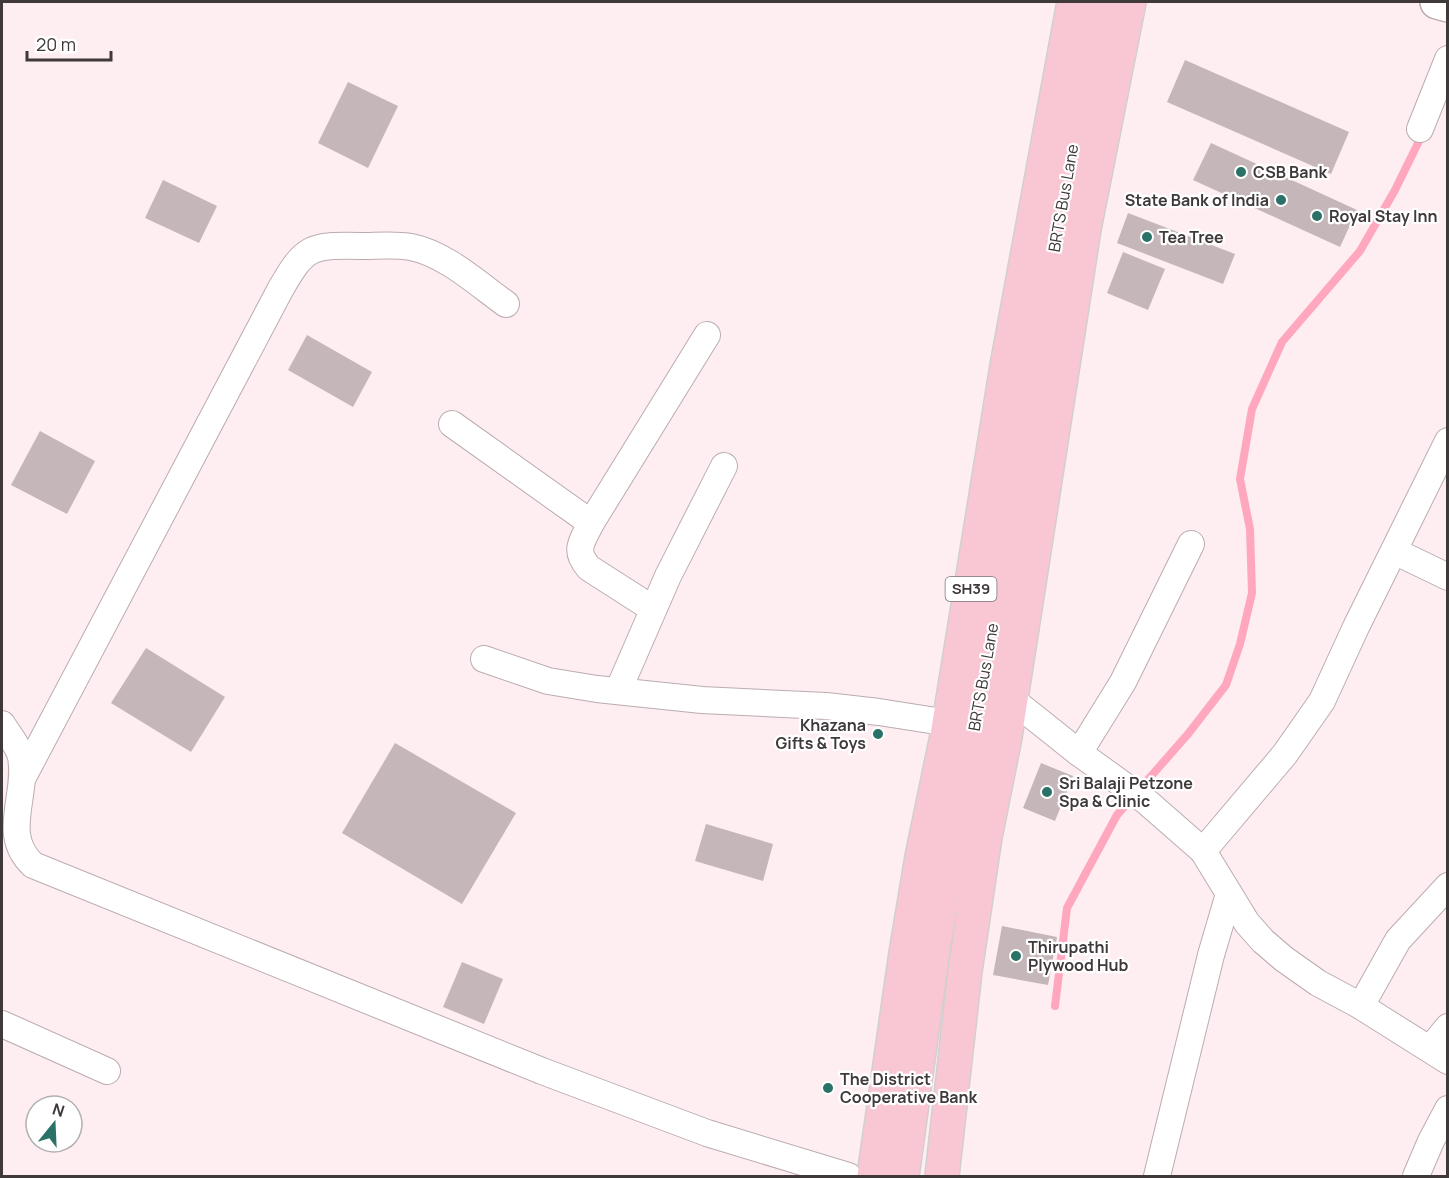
<svg xmlns="http://www.w3.org/2000/svg" width="1449" height="1178" font-family="Manrope,sans-serif">
	<style>
		.lines { fill: none; stroke-linecap: round; stroke-linejoin: round }
		.stream { stroke: #fea7be; stroke-width: 8 }
		.building { fill: #c5b6b9 }
		.minor-casing { stroke: #bbacb0; stroke-width: 28 }
		.tertiary-casing { stroke: #bbacb0; stroke-width: 36 }
		.primary-casing { stroke: #d1cfd0; stroke-width: 36 }
		.minor { stroke: #fff; stroke-width: 26 }
		.tertiary { stroke: #fff; stroke-width: 33 }
		.primary { stroke: #f9c7d4; stroke-width: 33 }
		.poi-dot { fill: #2a7167; stroke: #fff; stroke-width: 2 }
		.labels { text-anchor: middle; stroke-width: 4.5; stroke-linejoin: round; paint-order: stroke }
		.shield { fill: #fff; stroke: #797475; stroke-width: 1.5 }
		.shield-label { font-size: 15px; font-weight: bold; fill: #3f393a }
		.poi-label { font-size: 16px; font-weight: bold; fill: #3f393a; stroke: #fff; text-anchor: start }
		.street-label { font-size: 16px; fill: #3f393a; stroke: #fff }
	</style>
	<rect width="100%" height="100%" fill="#feeef1"/>
	<g class="lines">
		<!-- stream -->
		<path class="stream" d="M1055,1006L1067,908L1117,815L1188,734L1226,685L1240,644L1252,593L1250,529L1240,479L1252,409L1282,342L1360,251L1395,190L1423,133"/>
	</g>
	<!-- building -->
	<g class="building">
		<path d="M1185,60L1349,132L1331,174L1167,102Z"/>
		<path d="M348,82L398,106L368,168L318,143Z"/>
		<path d="M1211,143L1357,210L1340,247L1193,180Z"/>
		<path d="M163,180L217,206L199,243L145,218Z"/>
		<path d="M1128,213L1235,254L1223,284L1117,243Z"/>
		<path d="M1123,252L1165,269L1148,310L1107,293Z"/>
		<path d="M307,335L372,372L353,407L288,370Z"/>
		<path d="M40,431L95,461L67,514L11,485Z"/>
		<path d="M146,648L225,697L191,752L111,703Z"/>
		<path d="M395,743L516,813L462,904L342,833Z"/>
		<path d="M1041,763L1073,776L1055,821L1023,808Z"/>
		<path d="M706,824L773,844L763,881L695,861Z"/>
		<path d="M1002,926L1057,937L1048,985L993,975Z"/>
		<path d="M462,962L503,979L484,1024L443,1007Z"/>
	</g>
	<g class="lines">
		<!-- minor casing -->
		<g class="minor-casing">
			<g id="minor">
				<path d="M1420,129L1448,59"/>
				<path d="M452,424L591,523"/>
				<path d="M1394,551L1448,577"/>
				<path d="M653,609L589,568C573,550 582,542 591,523L707,335"/>
				<path d="M484,659L548,681L597,689L702,700L826,706L879,712L949,723"/>
				<path d="M618,691L668,576L724,466"/>
				<path d="M1010,698L1079,753L1147,802L1203,851L1247,923L1263,941L1284,959L1318,983L1359,1005L1448,1061"/>
				<path d="M2,724C8,734 18,745 21,757C28,797 0,834 33,865L542,1071L707,1133L848,1176"/>
				<path d="M1079,753L1123,682L1191,544"/>
				<path d="M22,779L280,290C305,246 310,245 361,246C376,246 396,244 411,247C446,254 478,284 506,304"/>
				<path d="M1203,851L1285,754L1322,701L1356,627L1448,441"/>
				<path d="M1361,1006L1398,940L1448,886"/>
				<path d="M2,1024L107,1071"/>
				<path d="M1430,1049L1448,1027"/>
				<path d="M1157,1176L1211,955L1229,894"/>
				<path d="M1416,1176L1431,1141L1448,1109"/>
			</g>
		</g>
		<!-- tertiary casing -->
		<g class="tertiary-casing">
			<path id="tertiary" d="M1437,2L1448,5"/>
		</g>
		<!-- primary casing -->
		<g class="primary-casing">
			<g id="primary">
				<path d="M874,1176L906,953L922,857L947,736L1007,366L1074,2"/>
				<path d="M902,1176L934,943L988,654L1049,277L1098,2"/>
				<path d="M942,1176L965,971L985,837L1005,737L1084,229L1129,2"/>
			</g>
		</g>
		<!-- minor -->
		<use href="#minor" class="minor"/>
		<!-- tertiary -->
		<use href="#tertiary" class="tertiary"/>
		<!-- primary -->
		<use href="#primary" class="primary"/>
	</g>
	<!-- markers -->
	<g class="poi-dot">
		<circle cx="1241" cy="172" r="6"/>
		<circle cx="1281" cy="200" r="6"/>
		<circle cx="1317" cy="216" r="6"/>
		<circle cx="1147" cy="237" r="6"/>
		<circle cx="878" cy="734" r="6"/>
		<circle cx="1047" cy="792" r="6"/>
		<circle cx="1016" cy="956" r="6"/>
		<circle cx="828" cy="1088" r="6"/>
	</g>
	<g class="labels">
		<!-- shield labels -->
		<rect class="shield" x="945.5" y="577" width="51" height="24" rx="4.5"/>
		<g class="shield-label">
			<text x="971" y="594">SH39</text>
		</g>
		<!-- poi labels -->
		<g class="poi-label">
			<text x="1253" y="178">CSB Bank</text>
			<text x="1269" y="206" text-anchor="end">State Bank of India</text>
			<text x="1329" y="222">Royal Stay Inn</text>
			<text x="1159" y="243">Tea Tree</text>
			<text x="866" y="731" text-anchor="end">Khazana<tspan x="866" dy="18">Gifts &amp; Toys</tspan></text>
			<text x="1059" y="789">Sri Balaji Petzone<tspan x="1059" dy="18">Spa &amp; Clinic</tspan></text>
			<text x="1028" y="953">Thirupathi<tspan x="1028" dy="18">Plywood Hub</tspan></text>
			<text x="840" y="1085">The District<tspan x="840" dy="18">Cooperative Bank</tspan></text>
		</g>
		<!-- street labels -->
		<g class="street-label">
			<text transform="translate(1063 198) rotate(-80)" y="6">BRTS Bus Lane</text>
			<text transform="translate(983 677) rotate(-80)" y="6">BRTS Bus Lane</text>
		</g>
	</g>
	<!-- border -->
	<rect width="1449" height="1178" fill="none" stroke="#3f393a" stroke-width="6"/>
	<!-- north arrow -->
	<g transform="translate(54 1124) rotate(18)"><circle r="28" fill="#ffffff" stroke="#b2b0b0" stroke-width="1.5"/>
	<path d="M0-4.5L10 22L0 15L-10 22Z" fill="#2a7167"/>
	<text y="-9" font-size="16" font-weight="bold" text-anchor="middle" fill="#3f393a">N</text>
	</g>
	<!-- scale -->
	<path d="M27 51v9h84v-9" fill="none" stroke="#3f393a" stroke-width="3"/>
	<text x="36" y="51" font-size="18" fill="#3f393a" stroke="#ffffff" stroke-width="4.5" paint-order="stroke">20 m</text>
</svg>
